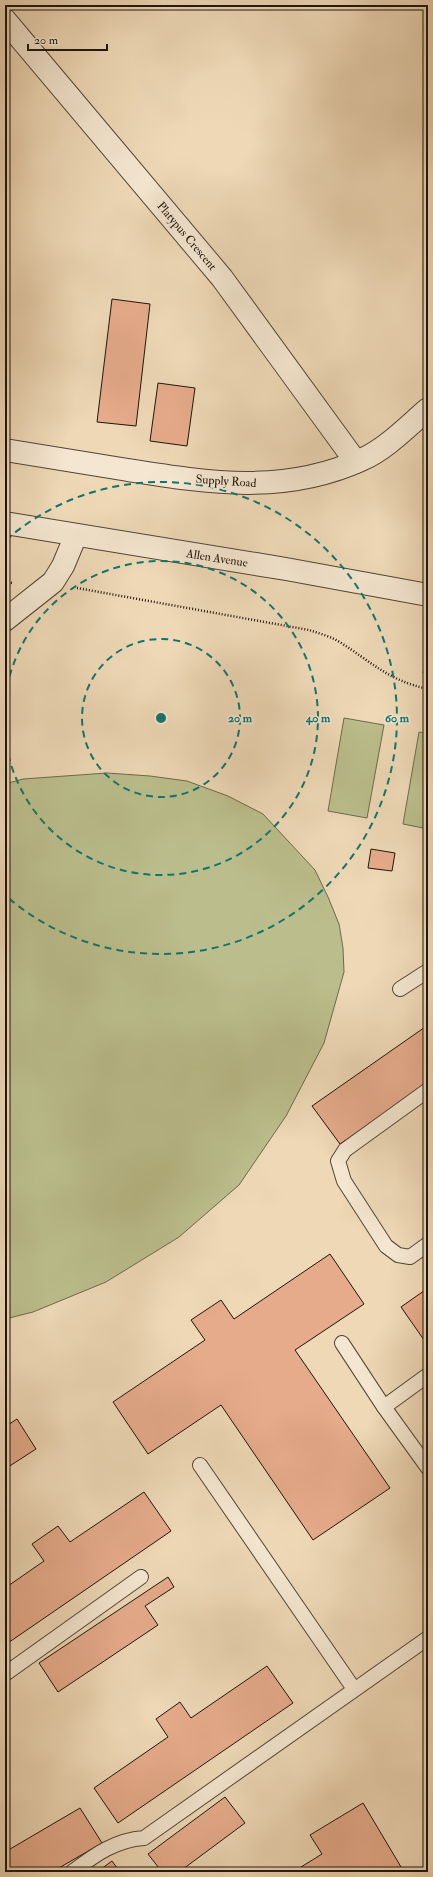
<svg xmlns="http://www.w3.org/2000/svg" width="433" height="1877" font-family="'IM FELL Double Pica',serif">
	<style>
		.green { fill: #bbbe8c; stroke: #6c6a4c }
		.building { fill: #e6ab8b; stroke: #1d150c }
		.lines { fill: none; stroke-linecap: round; stroke-linejoin: round }
		.lane-casing { stroke: #514636; stroke-width: 16 }
		.street-casing { stroke: #514636; stroke-width: 24 }
		.path { stroke: #1d150c; stroke-width: 2.5; stroke-dasharray: 1 2; stroke-linecap: butt }
		.lane { stroke: #f4e6d0; stroke-width: 14 }
		.street { stroke: #f4e6d0; stroke-width: 22 }
		.ring { fill: none; stroke: #0f766e; stroke-width: 2; stroke-dasharray: 7 5 }
		.labels { text-anchor: middle; stroke-width: 3; stroke-linejoin: round; paint-order: stroke }
		.street-label { font-size: 12px; fill: #1d150c; stroke: #f4e6d0 }
		.centre { fill: #0f766e; stroke: #f4e6d0; stroke-width: 2 }
		.ring-label { font-size: 12px; text-anchor: middle; font-weight: bold; fill: #0f766e; stroke: #f4e6d0; stroke-width: 3; stroke-linejoin: round; paint-order: stroke }
	</style>
	<rect width="100%" height="100%" fill="#eed8b6"/>
	<filter id="stains"><feTurbulence type="fractalNoise" baseFrequency=".005" numOctaves="4"/><feColorMatrix values="0 0 0 0 .2 0 0 0 0 .09 0 0 0 0 .02 0 0 0 .5 -.17"/></filter>
	<radialGradient id="worn" r=".72"><stop offset=".6" stop-color="#630" stop-opacity="0"/><stop offset="1" stop-color="#630" stop-opacity=".3"/></radialGradient>
	<!-- green -->
	<g class="green">
		<path d="M344,718L384,725L367,818L328,811Z"/>
		<path d="M419,732L428,733V829L403,824Z"/>
		<path d="M107,773L150,776L187,781L228,796L263,814L315,870L328,897L339,924L343,948L344,972L324,1043L286,1116L239,1185L179,1237L106,1282L33,1312L5,1319V784L23,779Z"/>
	</g>
	<!-- building -->
	<g class="building">
		<path d="M112,299L150,304L136,426L97,422Z"/>
		<path d="M158,383L195,388L187,446L150,441Z"/>
		<path d="M427,656L428,657V674L423,673Z"/>
		<path d="M371,849L395,853L392,871L368,868Z"/>
		<path d="M428,1025V1083L340,1144L312,1106Z"/>
		<path d="M330,1254L364,1304L295,1350L390,1488L313,1540L221,1405L148,1454L113,1402L205,1340L191,1320L221,1300L234,1319Z"/>
		<path d="M428,1288V1338L424,1340L401,1307Z"/>
		<path d="M17,1419L36,1449L5,1469V1427Z"/>
		<path d="M144,1492L171,1531L5,1645V1588L44,1561L32,1544L58,1526L70,1542Z"/>
		<path d="M168,1577L174,1587L145,1606L158,1625L58,1692L39,1663Z"/>
		<path d="M267,1666L293,1703L118,1823L94,1788L168,1737L156,1719L180,1702L191,1718Z"/>
		<path d="M225,1797L245,1823L179,1872H162L148,1854Z"/>
		<path d="M363,1803L404,1872H293L322,1854L310,1835Z"/>
		<path d="M80,1808L102,1843L52,1872H5V1852Z"/>
		<path d="M112,1861L120,1872H97Z"/>
	</g>
	<g class="lines">
		<!-- lane casing -->
		<g class="lane-casing">
			<g id="lane">
				<path d="M400,989L428,971"/>
				<path d="M428,1090L345,1150L338,1161L344,1181L386,1246L398,1255L410,1257L428,1244"/>
				<path d="M342,1343L384,1407L428,1468"/>
				<path d="M384,1407L428,1375"/>
				<path d="M200,1465L354,1689"/>
				<path d="M5,1674L141,1577"/>
				<path d="M72,1872C95,1855 115,1840 144,1838L428,1638"/>
			</g>
		</g>
		<!-- street casing -->
		<g class="street-casing">
			<g id="street">
				<path d="M5,20L222,278L356,462"/>
				<path d="M5,450C46,457 87,463 128,470C210,483 285,495 363,459C386,449 409,425 428,409"/>
				<path d="M5,523L286,569L428,595"/>
				<path d="M5,620L53,582L63,566L76,535"/>
			</g>
		</g>
		<!-- path -->
		<g class="path">
			<path d="M5,582L12,583"/>
			<path d="M77,588L309,630C318,633 329,636 338,641C372,662 387,680 428,689"/>
		</g>
		<!-- lane -->
		<use href="#lane" class="lane"/>
		<!-- street -->
		<use href="#street" class="street"/>
	</g>
	<!-- distance rings -->
	<g class="ring">
		<circle cx="161" cy="718" r="79"/>
		<path d="M5 700A157 157 0 1 1 5 736"/>
		<path d="M6 540A236 236 0 1 1 6 896"/>
	</g>
	<g class="labels">
		<!-- street labels -->
		<g class="street-label">
			<text transform="translate(187 236) rotate(50)" y="4">Platypus Crescent</text>
			<text transform="translate(226 481) rotate(4)" y="4">Supply Road</text>
			<text transform="translate(217 558) rotate(9)" y="4">Allen Avenue</text>
		</g>
	</g>
	<circle cx="161" cy="718" r="6" class="centre"/>
	<g class="ring-label">
		<text x="240" y="722">20 m</text>
		<text x="318" y="722">40 m</text>
		<text x="397" y="722">60 m</text>
	</g>
	<!-- margin -->
	<rect width="433" height="1877" fill="none" stroke="#eed8b6" stroke-width="20"/>
	<rect x="6" y="6" width="421" height="1865" fill="none" stroke="#1d150c" stroke-width="2"/>
	<rect x="10" y="10" width="413" height="1857" fill="none" stroke="#1d150c"/>
	<!-- scale -->
	<path d="M28 44v6h79v-6" fill="none" stroke="#1d150c" stroke-width="2"/>
	<text x="34" y="44" font-size="12" fill="#1d150c" stroke="#f4e6d0" stroke-width="3" paint-order="stroke">20 m</text>
	<rect width="100%" height="100%" filter="url(#stains)"/>
	<rect width="100%" height="100%" fill="url(#worn)"/>
</svg>
